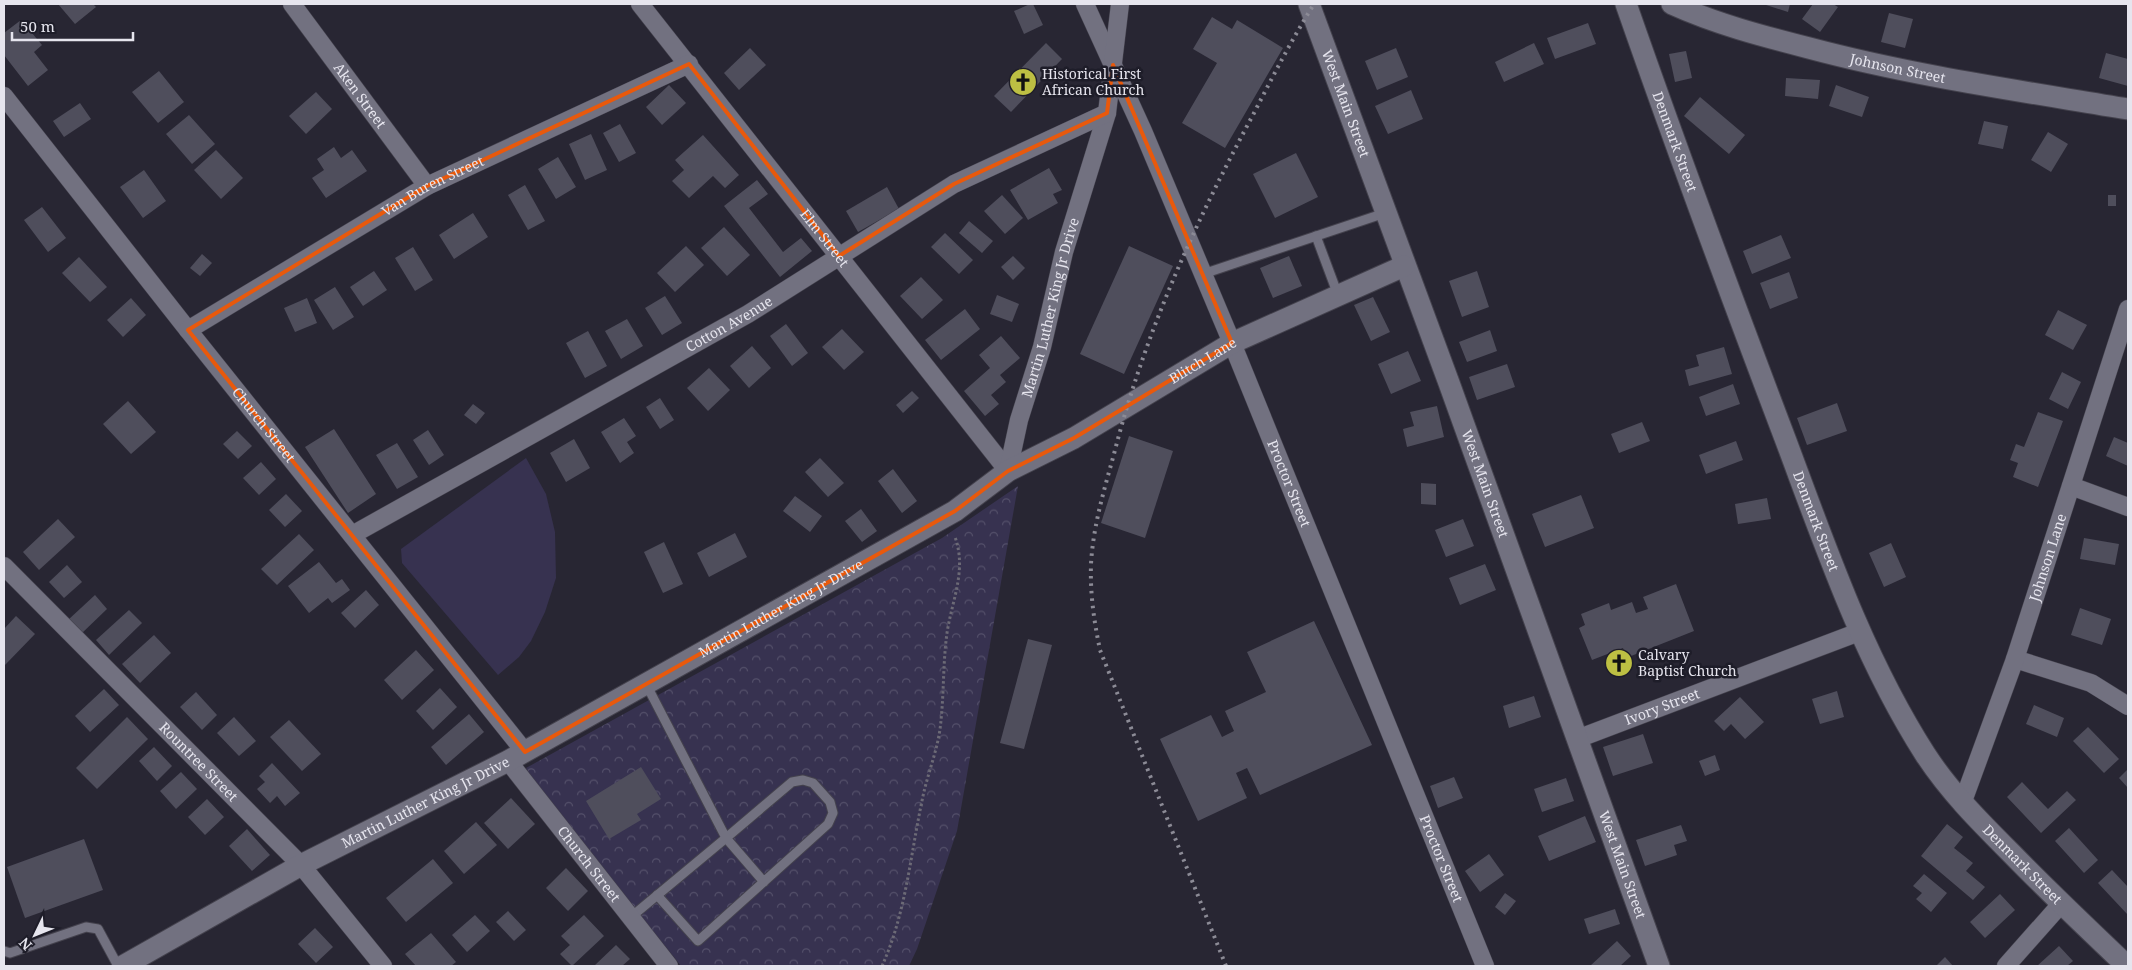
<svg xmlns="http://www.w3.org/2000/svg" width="2132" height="970" font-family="'Noto Serif',serif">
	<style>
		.grass { fill: #373250 }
		.park { fill: url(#park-crowns) }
		.building { fill: #4f4e5c }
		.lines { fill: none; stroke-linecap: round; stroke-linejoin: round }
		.service-casing { stroke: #44424d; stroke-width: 11 }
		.minor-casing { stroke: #44424d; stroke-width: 19 }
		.tertiary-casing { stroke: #44424d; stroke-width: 23 }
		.path { stroke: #6c6a76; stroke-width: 3; stroke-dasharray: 2.5 2.5; stroke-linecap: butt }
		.service { stroke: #727180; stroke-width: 9 }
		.minor { stroke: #727180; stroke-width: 18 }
		.tertiary { stroke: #727180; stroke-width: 21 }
		.rail { stroke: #8c8b96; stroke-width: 4; stroke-dasharray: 2.5 5; stroke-linecap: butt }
		.marked { fill: none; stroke: #e8590c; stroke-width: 4; stroke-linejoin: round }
		.labels { text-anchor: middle; stroke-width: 5; stroke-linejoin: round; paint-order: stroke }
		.street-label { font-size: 14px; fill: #e6e5ee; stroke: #1e1d29 }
		.poi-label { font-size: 14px; fill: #e6e5ee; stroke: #1e1d29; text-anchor: start }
	</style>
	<defs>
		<pattern id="park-crowns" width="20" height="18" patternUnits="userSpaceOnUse" patternTransform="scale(1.25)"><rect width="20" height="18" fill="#373250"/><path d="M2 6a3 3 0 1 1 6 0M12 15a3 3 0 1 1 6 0" fill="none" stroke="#54506a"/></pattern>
	</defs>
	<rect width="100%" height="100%" fill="#282633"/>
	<!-- grass -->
	<path class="grass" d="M526,458L546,494L555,532L556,578L545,612L531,641L519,657L498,675L402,563L401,549Z"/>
	<!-- park -->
	<path class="park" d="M1018,486L957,831L917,949L909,966H681L536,785L526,768L942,538Z"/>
	<!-- building -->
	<g class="building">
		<path d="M58,4H93L96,7L75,24Z"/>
		<path d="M1030,4H1033L1043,25L1024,34L1014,11Z"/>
		<path d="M1763,4H1790L1788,12Z"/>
		<path d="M1813,4H1833L1838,7L1820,32L1802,19Z"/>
		<path d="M1889,13L1913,19L1905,48L1881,42Z"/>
		<path d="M1212,17L1232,29L1237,20L1283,48L1225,148L1182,123L1217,63L1193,49Z"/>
		<path d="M21,20L42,45L34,52L48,70L28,86L4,55V33Z"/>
		<path d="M1588,23L1596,44L1555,59L1547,38Z"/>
		<path d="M1046,43L1062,59L1011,112L994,96Z"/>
		<path d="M1534,43L1544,64L1504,82L1495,62Z"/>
		<path d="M750,48L766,65L739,90L724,73Z"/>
		<path d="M1396,48L1408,77L1377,90L1365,61Z"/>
		<path d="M1686,51L1692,78L1675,82L1669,54Z"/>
		<path d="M2106,53L2128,59V86L2099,78Z"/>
		<path d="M159,71L184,102L158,123L132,92Z"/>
		<path d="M1786,78L1820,80L1818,99L1785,96Z"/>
		<path d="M669,85L686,103L662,125L646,107Z"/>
		<path d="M1836,85L1869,97L1862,117L1829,106Z"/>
		<path d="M1411,90L1423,119L1388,134L1375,106Z"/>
		<path d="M316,92L332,109L306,134L289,116Z"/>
		<path d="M1700,97L1745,135L1729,154L1684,116Z"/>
		<path d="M80,103L91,119L64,137L53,121Z"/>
		<path d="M189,115L215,144L192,164L166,134Z"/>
		<path d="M1984,121L2008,126L2003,149L1978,144Z"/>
		<path d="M620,124L636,153L619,162L603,133Z"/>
		<path d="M2048,132L2068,144L2051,172L2031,160Z"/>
		<path d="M591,134L607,170L585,180L569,144Z"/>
		<path d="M703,135L739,175L725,188L713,176L689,198L672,181L684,170L675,160Z"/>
		<path d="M334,147L341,158L352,150L367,171L326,198L312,178L324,170L317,159Z"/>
		<path d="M216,150L243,178L221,199L194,170Z"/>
		<path d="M1296,153L1318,197L1275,218L1253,174Z"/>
		<path d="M558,157L576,187L556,199L538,169Z"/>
		<path d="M1049,168L1062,190L1053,194L1058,203L1028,220L1010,190Z"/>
		<path d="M144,170L166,201L143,218L120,187Z"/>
		<path d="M757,180L768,194L749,208L783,252L801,238L812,251L780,277L724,206Z"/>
		<path d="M525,185L545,221L528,230L508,195Z"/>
		<path d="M887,187L899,209L858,232L846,211Z"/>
		<path d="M1002,195L1023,218L1005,234L984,211Z"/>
		<rect x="2108" y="195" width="8" height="11"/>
		<path d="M42,207L66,238L48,252L24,220Z"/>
		<path d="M473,213L488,237L454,259L439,235Z"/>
		<path d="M969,221L993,241L982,253L959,233Z"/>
		<path d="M724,227L750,255L727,276L701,248Z"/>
		<path d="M945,233L973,260L959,274L931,247Z"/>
		<path d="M1781,235L1791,258L1752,274L1743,251Z"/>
		<path d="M686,246L704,265L675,292L657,273Z"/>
		<path d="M1129,246L1173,266L1124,374L1080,354Z"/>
		<path d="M413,247L433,280L415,291L395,258Z"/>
		<path d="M202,254L212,263L200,276L190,268Z"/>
		<path d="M1013,256L1025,268L1013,280L1001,267Z"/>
		<path d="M1289,256L1302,286L1273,298L1260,268Z"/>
		<path d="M79,257L107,287L90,302L62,273Z"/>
		<path d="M374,271L387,290L363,306L350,287Z"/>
		<path d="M1477,271L1489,307L1462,317L1449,281Z"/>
		<path d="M1789,272L1798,298L1770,309L1760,283Z"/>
		<path d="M921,277L943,300L922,319L900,296Z"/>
		<path d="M335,287L354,317L333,330L314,300Z"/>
		<path d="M997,295L1019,304L1012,322L990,314Z"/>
		<path d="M665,296L682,323L662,335L645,308Z"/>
		<path d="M1373,297L1390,332L1371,341L1354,305Z"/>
		<path d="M131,298L146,315L123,337L107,320Z"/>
		<path d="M307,298L317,323L295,332L284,308Z"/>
		<path d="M965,309L980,329L941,360L925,340Z"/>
		<path d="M2058,310L2087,325L2073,350L2045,335Z"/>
		<path d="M627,319L643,346L621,359L605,331Z"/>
		<path d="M786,324L808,353L792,366L770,336Z"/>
		<path d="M842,329L864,352L844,370L822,347Z"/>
		<path d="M1490,330L1497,351L1467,362L1459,342Z"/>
		<path d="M588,331L607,366L585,378L566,343Z"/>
		<path d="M1001,336L1020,358L1000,375L1006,382L991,395L999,404L985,416L964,391L990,368L979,355Z"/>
		<path d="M752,346L771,368L749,388L730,366Z"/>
		<path d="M1724,347L1732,374L1689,386L1685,370L1699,366L1696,355Z"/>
		<path d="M1408,351L1421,381L1391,394L1378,364Z"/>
		<path d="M1507,364L1515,387L1477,400L1469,377Z"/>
		<path d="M709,368L730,390L708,411L687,388Z"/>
		<path d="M2062,372L2081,382L2068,409L2049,399Z"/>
		<path d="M1733,384L1740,404L1706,416L1699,397Z"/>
		<path d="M912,391L919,398L903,413L896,405Z"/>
		<path d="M660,398L674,420L660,429L646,407Z"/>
		<path d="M128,401L156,432L131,454L103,424Z"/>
		<path d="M1837,403L1847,431L1807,445L1797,418Z"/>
		<path d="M473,404L485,413L476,424L464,415Z"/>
		<path d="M1437,406L1444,437L1407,447L1403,429L1414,426L1410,412Z"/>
		<path d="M2038,412L2063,421L2038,487L2013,477L2018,463L2010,460L2016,444L2024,447Z"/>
		<path d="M624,418L636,436L627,442L634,453L620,463L601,432Z"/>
		<path d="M1642,422L1650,441L1619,453L1611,434Z"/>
		<path d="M334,429L376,494L348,513L305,447Z"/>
		<path d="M428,430L444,455L429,465L413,440Z"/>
		<path d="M237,431L252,446L238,459L223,444Z"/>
		<path d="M1129,436L1173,451L1145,538L1101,523Z"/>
		<path d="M2114,437L2128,443V466L2106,456Z"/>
		<path d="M574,439L590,468L566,482L550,453Z"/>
		<path d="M1736,441L1743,460L1706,474L1699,455Z"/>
		<path d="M397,443L418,477L397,489L376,455Z"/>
		<path d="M820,458L844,483L828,497L805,472Z"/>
		<path d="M261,462L276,479L259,495L243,478Z"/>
		<path d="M893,469L917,501L902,513L878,481Z"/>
		<path d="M1421,483L1436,484V505L1421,504Z"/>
		<path d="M286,494L302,511L285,527L269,510Z"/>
		<path d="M1581,495L1594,528L1545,547L1532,514Z"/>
		<path d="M795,496L822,516L810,532L783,511Z"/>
		<path d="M1767,498L1771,519L1738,524L1735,504Z"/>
		<path d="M861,509L877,531L862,542L845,521Z"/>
		<path d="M58,519L75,537L39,570L23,552Z"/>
		<path d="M1463,519L1474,546L1446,557L1435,530Z"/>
		<path d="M735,533L747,557L709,577L697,553Z"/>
		<path d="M299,534L314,550L277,585L261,569Z"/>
		<path d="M2084,538L2119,544L2115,565L2080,559Z"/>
		<path d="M664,542L683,584L663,593L644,552Z"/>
		<path d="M1891,543L1906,577L1884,587L1869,553Z"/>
		<path d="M319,562L336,583L342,579L350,590L332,603L328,598L309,613L288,586Z"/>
		<path d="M1485,564L1496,590L1460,605L1449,578Z"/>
		<path d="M67,565L82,582L64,598L49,582Z"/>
		<path d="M1676,584L1694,631L1626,658L1623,648L1592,660L1579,628L1585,625L1581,614L1609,603L1611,610L1632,602L1636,613L1648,609L1643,597Z"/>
		<path d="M366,590L379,605L355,628L341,613Z"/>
		<path d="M95,595L107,609L81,634L68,620Z"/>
		<path d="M2080,608L2111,619L2102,645L2071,635Z"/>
		<path d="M129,610L142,623L109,655L96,640Z"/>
		<path d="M16,616L35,634L4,666V629Z"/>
		<path d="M1314,621L1372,745L1260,795L1247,768L1236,773L1247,798L1198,821L1160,739L1211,715L1222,737L1234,731L1225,711L1266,692L1247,652Z"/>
		<path d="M154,635L171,653L140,683L122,664Z"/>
		<path d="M1028,639L1052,645L1024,749L1000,743Z"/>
		<path d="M416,650L434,670L402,700L384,680Z"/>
		<path d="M440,688L457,707L433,730L416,711Z"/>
		<path d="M104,689L119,705L90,732L75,716Z"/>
		<path d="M1837,691L1844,717L1820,724L1812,699Z"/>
		<path d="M196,692L217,715L202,730L180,707Z"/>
		<path d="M1534,696L1541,717L1509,728L1503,706Z"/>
		<path d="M1740,697L1764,722L1745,739L1731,724L1724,731L1714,721Z"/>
		<path d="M2034,705L2064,718L2057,737L2026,724Z"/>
		<path d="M469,714L484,732L446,765L431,747Z"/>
		<path d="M127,717L148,739L97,789L76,768Z"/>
		<path d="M234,717L256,741L239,756L217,733Z"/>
		<path d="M289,720L321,754L302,771L270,737Z"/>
		<path d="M2088,727L2119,759L2104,773L2073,741Z"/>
		<path d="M1643,734L1653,763L1613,776L1603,747Z"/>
		<path d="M154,747L172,766L157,781L139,761Z"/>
		<path d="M1715,755L1720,770L1705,776L1699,761Z"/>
		<path d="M272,763L300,793L285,806L277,796L270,803L257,789L265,782L259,776Z"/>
		<path d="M641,767L661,799L637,814L641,820L609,839L586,801Z"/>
		<path d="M2128,769V788L2119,778Z"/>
		<path d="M181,772L197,789L176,809L160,791Z"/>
		<path d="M1454,777L1463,798L1438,808L1430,786Z"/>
		<path d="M1566,778L1574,801L1542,812L1534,789Z"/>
		<path d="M2022,782L2048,809L2067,791L2076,800L2041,833L2007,797Z"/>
		<path d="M511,798L535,824L508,849L484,823Z"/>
		<path d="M207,799L224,817L205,835L188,817Z"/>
		<path d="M1585,816L1596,842L1549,861L1538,836Z"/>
		<path d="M476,822L497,845L464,874L444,851Z"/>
		<path d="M1947,824L1963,837L1954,848L1973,863L1966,871L1985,887L1973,900L1921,856Z"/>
		<path d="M1681,825L1687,841L1674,845L1677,855L1645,866L1636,840Z"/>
		<path d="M2069,828L2098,860L2084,873L2055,841Z"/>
		<path d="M247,829L270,855L252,871L229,846Z"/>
		<path d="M84,839L103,890L25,918L7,867Z"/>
		<path d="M1489,854L1504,875L1480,892L1465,871Z"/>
		<path d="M433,859L453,883L406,922L386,898Z"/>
		<path d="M566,868L588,891L568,911L546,888Z"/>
		<path d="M2112,870L2128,887V915L2098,883Z"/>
		<path d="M1924,874L1947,893L1931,912L1916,899L1922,893L1913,886Z"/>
		<path d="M1505,893L1516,901L1505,915L1495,907Z"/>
		<path d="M2000,894L2015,910L1985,938L1970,922Z"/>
		<path d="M1615,909L1620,924L1589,934L1584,919Z"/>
		<path d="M508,911L526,930L514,941L496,922Z"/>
		<path d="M475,915L490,931L467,952L452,935Z"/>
		<path d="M584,915L604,936L572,966L560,954L570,945L561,936Z"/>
		<path d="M315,928L333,947L316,963L298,944Z"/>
		<path d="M431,933L456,962L451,966H416L405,954Z"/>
		<path d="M1617,941L1631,956L1620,966H1590Z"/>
		<path d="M616,945L630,959L622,966H594Z"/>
		<path d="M2059,946L2073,961L2067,966H2037Z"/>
		<path d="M1945,957L1953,966H1936Z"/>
	</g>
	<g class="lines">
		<!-- service casing -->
		<g class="service-casing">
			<g id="service">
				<path d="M1316,236L1338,295"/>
				<path d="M1203,274L1385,213"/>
				<path d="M657,895L698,941L828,824L833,813L830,802L813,783L803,780L792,782L726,838L764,882"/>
				<path d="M631,917L726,838L646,684"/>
				<path d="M4,951L10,953L86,927L98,929L118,966"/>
			</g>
		</g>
		<!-- minor casing -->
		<g class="minor-casing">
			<g id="minor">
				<path id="s1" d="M292,4L427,186"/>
				<path id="s2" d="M640,4L1008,471"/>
				<path id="s3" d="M1085,4L1143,131L1232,343L1485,966"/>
				<path id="s4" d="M4,96L184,325L525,752"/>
				<path id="s5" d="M188,330L427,186L689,64"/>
				<path id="s6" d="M1008,471L1019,420L1042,347L1064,252L1107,113L1120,4"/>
				<path d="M2071,486L2128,507"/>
				<path id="s7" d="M352,535L748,314L954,184L1107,113"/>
				<path id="s8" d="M4,566L301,865L383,966"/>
				<path d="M2015,659L2091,683L2128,706"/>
				<path id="s9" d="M1577,739L1859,632"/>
				<path id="s10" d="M508,761L669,966"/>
				<path id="s11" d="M1962,804L2015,659L2128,309"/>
				<path d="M2006,966L2061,904"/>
			</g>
		</g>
		<!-- tertiary casing -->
		<g class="tertiary-casing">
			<g id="tertiary">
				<path id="s12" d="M1309,4L1449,383L1659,966"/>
				<path id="s13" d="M1626,4C1677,150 1731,296 1786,441C1826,548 1863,657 1925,754C1949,791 1980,822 2012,854C2049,892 2088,929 2127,966"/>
				<path id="s14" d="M1672,4C1716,24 1762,36 1809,48C1914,76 2021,91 2128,109"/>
				<path id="s15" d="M123,966L301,865L508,761L955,511L1008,471L1074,438L1232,343L1404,266"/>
			</g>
		</g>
		<!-- path -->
		<path class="path" d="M882,966C906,913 910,857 922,801C927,774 939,748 941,720C944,691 943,662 947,633C952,600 967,570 955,537"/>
		<!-- service -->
		<use href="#service" class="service"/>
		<!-- minor -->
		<use href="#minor" class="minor"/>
		<!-- tertiary -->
		<use href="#tertiary" class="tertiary"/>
		<!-- rail -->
		<path class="rail" d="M1226,966L1100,650C1094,621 1090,594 1091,564C1093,527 1104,490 1114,454C1145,332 1195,223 1254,113C1273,76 1292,39 1314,4"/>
	</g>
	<!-- marked area -->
	<path class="marked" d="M689,64L839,256L954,184L1107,113L1113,65L1232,343L1074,438L1008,471L955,511L525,752L188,330L427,186Z"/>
	<!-- icons -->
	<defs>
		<g id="church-disc" transform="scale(1.4375)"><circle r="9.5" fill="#bdbf43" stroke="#1e1d29"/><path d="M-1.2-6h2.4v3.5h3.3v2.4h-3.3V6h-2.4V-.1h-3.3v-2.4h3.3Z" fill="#111"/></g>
	</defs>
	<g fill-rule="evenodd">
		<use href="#church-disc" x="1023" y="82"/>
		<use href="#church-disc" x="1619" y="663"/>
	</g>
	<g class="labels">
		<!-- street labels -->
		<g class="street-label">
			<text dy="5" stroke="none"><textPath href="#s14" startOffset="235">Johnson Street</textPath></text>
			<text dy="5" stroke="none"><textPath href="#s1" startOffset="114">Aken Street</textPath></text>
			<text dy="5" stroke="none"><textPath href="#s12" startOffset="106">West Main Street</textPath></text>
			<text dy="5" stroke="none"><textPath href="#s13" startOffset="146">Denmark Street</textPath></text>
			<text dy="5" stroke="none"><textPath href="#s5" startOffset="284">Van Buren Street</textPath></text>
			<text dy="5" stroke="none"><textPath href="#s2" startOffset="298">Elm Street</textPath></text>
			<text dy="5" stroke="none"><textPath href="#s6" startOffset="169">Martin Luther King Jr Drive</textPath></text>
			<text dy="5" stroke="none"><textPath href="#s7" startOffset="432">Cotton Avenue</textPath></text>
			<text dy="5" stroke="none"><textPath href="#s15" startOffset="1239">Blitch Lane</textPath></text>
			<text dy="5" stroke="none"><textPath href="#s4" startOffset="419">Church Street</textPath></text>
			<text dy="5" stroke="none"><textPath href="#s3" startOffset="521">Proctor Street</textPath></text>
			<text dy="5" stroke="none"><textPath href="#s12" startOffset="511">West Main Street</textPath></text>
			<text dy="5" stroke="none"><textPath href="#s13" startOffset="551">Denmark Street</textPath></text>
			<text dy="5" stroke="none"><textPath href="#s11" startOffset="261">Johnson Lane</textPath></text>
			<text dy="5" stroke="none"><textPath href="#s15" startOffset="749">Martin Luther King Jr Drive</textPath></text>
			<text dy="5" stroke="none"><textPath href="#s9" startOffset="91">Ivory Street</textPath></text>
			<text dy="5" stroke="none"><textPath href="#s8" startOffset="276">Rountree Street</textPath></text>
			<text dy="5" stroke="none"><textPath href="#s15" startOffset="344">Martin Luther King Jr Drive</textPath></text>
			<text dy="5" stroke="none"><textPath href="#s3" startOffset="926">Proctor Street</textPath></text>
			<text dy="5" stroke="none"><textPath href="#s10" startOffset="131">Church Street</textPath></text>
			<text dy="5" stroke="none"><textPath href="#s13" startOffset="956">Denmark Street</textPath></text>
			<text dy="5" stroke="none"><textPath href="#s12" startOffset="916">West Main Street</textPath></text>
		</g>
		<!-- poi labels -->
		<g class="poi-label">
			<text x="1042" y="79">Historical First<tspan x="1042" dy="16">African Church</tspan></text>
			<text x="1638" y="660">Calvary<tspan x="1638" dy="16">Baptist Church</tspan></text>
		</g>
	</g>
	<!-- border -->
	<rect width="2132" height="970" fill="none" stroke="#e6e5ee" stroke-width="10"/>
	<!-- north arrow -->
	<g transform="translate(35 935) rotate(227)" stroke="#1e1d29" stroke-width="4" paint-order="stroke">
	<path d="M0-4L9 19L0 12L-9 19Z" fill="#e6e5ee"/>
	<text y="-8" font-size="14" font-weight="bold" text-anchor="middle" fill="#e6e5ee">N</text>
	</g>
	<!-- scale -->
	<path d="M12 32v8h121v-8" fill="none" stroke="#e6e5ee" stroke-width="2.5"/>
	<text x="20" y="32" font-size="15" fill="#e6e5ee" stroke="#1e1d29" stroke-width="4" paint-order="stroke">50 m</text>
</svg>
